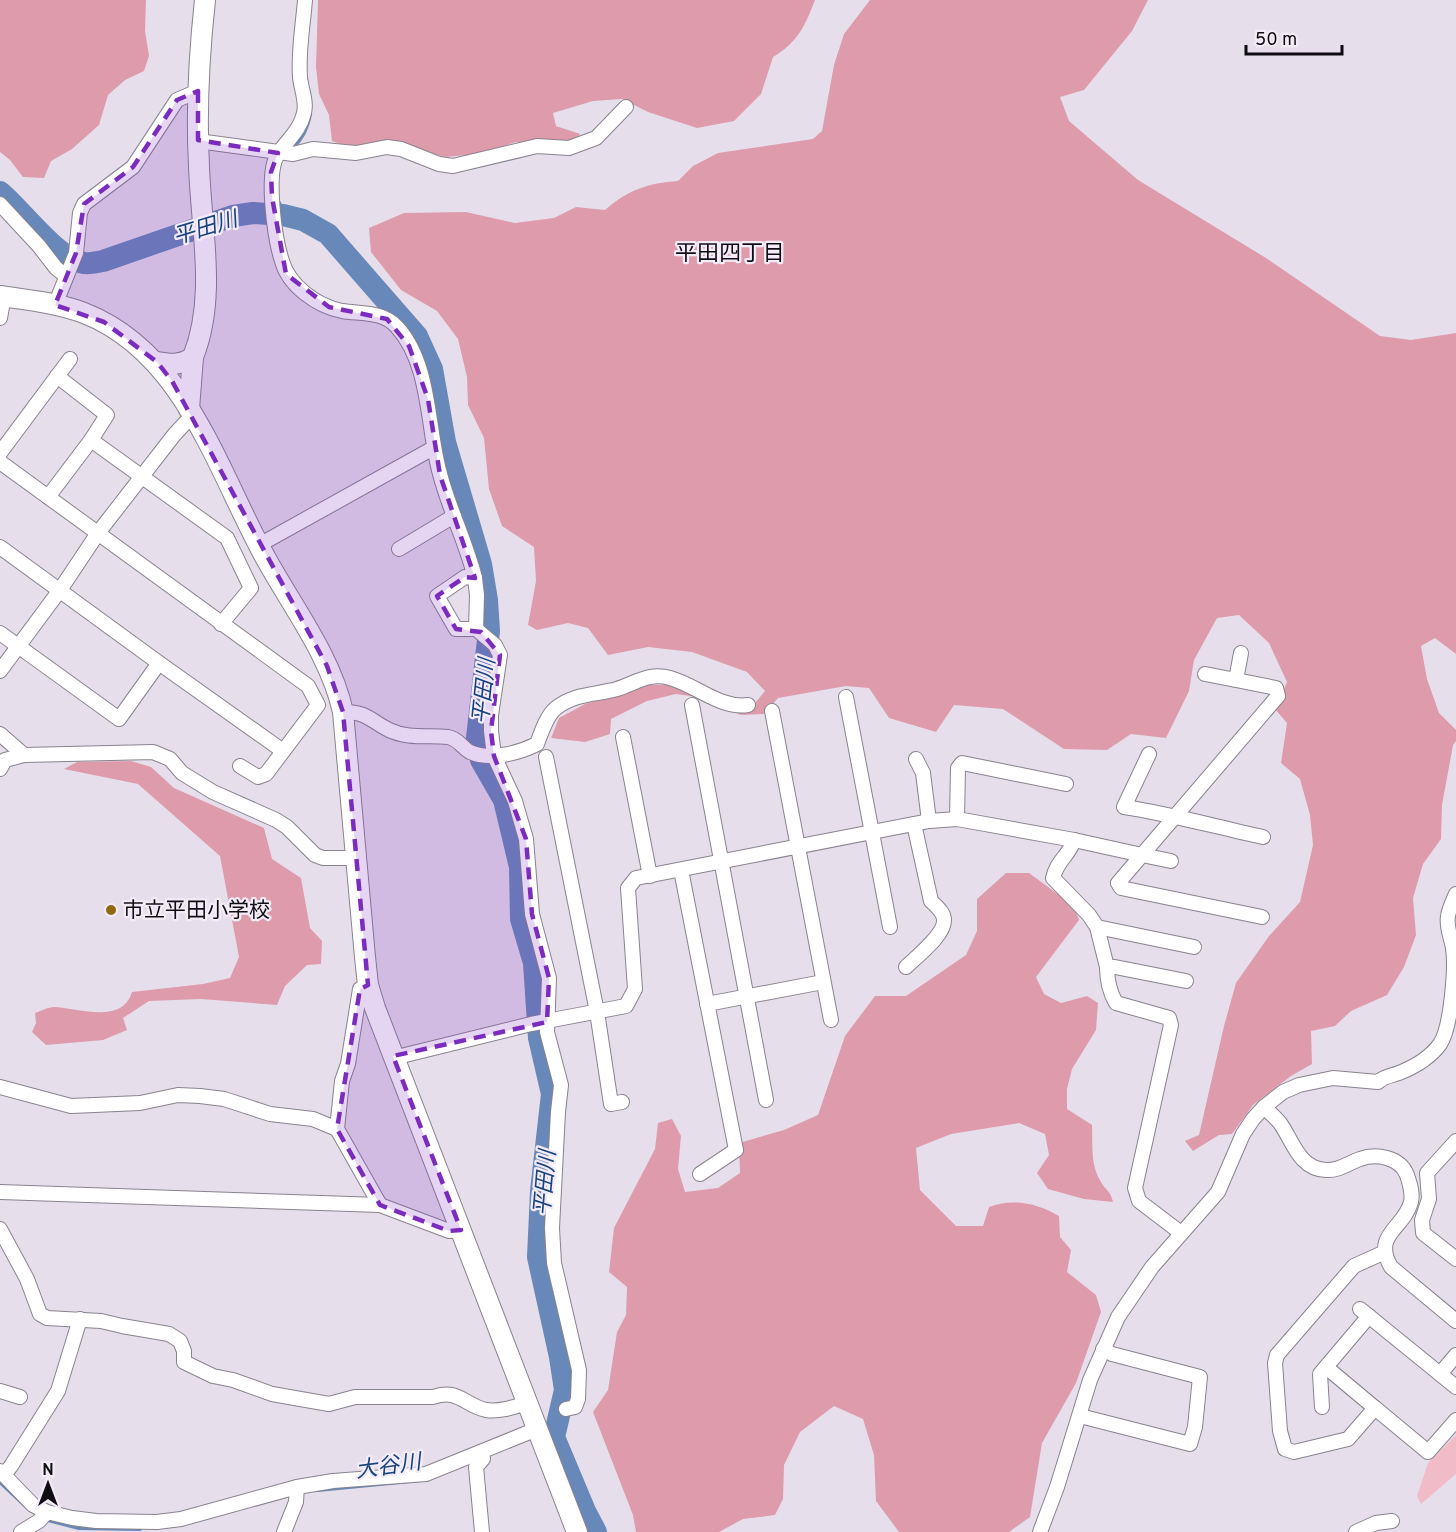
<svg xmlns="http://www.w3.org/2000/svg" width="1456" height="1532" font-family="Overpass,'Noto Sans JP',sans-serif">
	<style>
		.green { fill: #f1bbc8 }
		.forest { fill: #de9bac }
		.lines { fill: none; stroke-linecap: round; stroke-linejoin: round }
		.stream { stroke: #6788b8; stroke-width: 4 }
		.river { stroke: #6788b8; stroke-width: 22 }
		.street-casing { stroke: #89838e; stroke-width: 16 }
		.secondary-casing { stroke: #89838e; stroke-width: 22 }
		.street { stroke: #fff; stroke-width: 14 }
		.secondary { stroke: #fff; stroke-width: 20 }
		.marked { fill: #7b2cbf; fill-opacity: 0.2; stroke: #7b2cbf; stroke-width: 4.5; stroke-dasharray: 12 8; stroke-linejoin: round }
		.poi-dot { fill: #90680f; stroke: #f3ecf8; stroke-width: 2 }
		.labels { text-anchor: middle; stroke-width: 4.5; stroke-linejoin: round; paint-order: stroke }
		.poi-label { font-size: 21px; fill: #0f0d11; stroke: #f3ecf8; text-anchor: start }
		.water-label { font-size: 22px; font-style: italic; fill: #18437f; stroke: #f3ecf8 }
		.neighbourhood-label { font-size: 22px; fill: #0f0d11; stroke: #f3ecf8 }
	</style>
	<rect width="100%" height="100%" fill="#e6dfeb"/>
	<!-- green -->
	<path class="green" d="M1456,1435V1474L1421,1504L1417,1496L1428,1463Z"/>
	<!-- forest -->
	<g class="forest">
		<path d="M0,0H146L145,31L149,56L144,71L125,80L108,95L99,125L72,149L51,161L44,178L23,177L10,160L0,152Z"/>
		<path d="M318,0H815C805,26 798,42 773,57L761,94L734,121L697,128L648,112L622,99L593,101L553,113L556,126L580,134L575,147L516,142L478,154L445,157L403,145L373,144L346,146L332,141L329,115L319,94L316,67Z"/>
		<path d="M870,0H1148L1132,31L1084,90L1060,97L1069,121L1138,180L1266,258L1380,336L1411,340L1456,333V654L1435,638L1421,646L1427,679L1439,713L1456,730V741L1453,745L1442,805L1441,839L1423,864L1413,898L1416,935L1404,967L1387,995L1351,1011L1335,1026L1311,1031L1312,1064L1291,1076L1253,1105L1232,1134L1219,1135L1193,1151L1185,1141L1199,1135L1224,1026L1236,983L1269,936L1300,902L1313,845L1310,815L1300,779L1281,763L1287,723L1275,709L1287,682L1269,643L1239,615L1217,618L1194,660L1189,691L1166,738L1131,734L1107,750L1064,749L1003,709L954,705L936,732L889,718L869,688L846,686L778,698L764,714L741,715L704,698L676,694L647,701L611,719L610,734L585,742L551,738L559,718L585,704L626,693L644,685H668L750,709L765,691L747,672L692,652L648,647L608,655L588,628L568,623L537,630L528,625L536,581L534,547L502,526L489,489L484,438L468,405L467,377L458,339L437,311L401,290L371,252L369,228L404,213L466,212L515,223L554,218L576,207L605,210C628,190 648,183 678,181L693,166L718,153L813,139L822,131L834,65L844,34Z"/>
		<path d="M131,761L151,767L174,788L264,828L272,859L301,878L310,928L322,941L321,964L307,965L285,986L277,1005L201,999L149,1001L123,1018L127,1030L103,1040L46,1045L32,1032L36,1023L35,1013C41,1011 48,1007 54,1007C78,1008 122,1025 132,992L203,984L230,978L239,957L220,856L138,784L64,769L77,762Z"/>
		<path d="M1006,873H1029L1074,906L1079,920L1036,977L1044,994L1061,1003L1087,996L1098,1003L1096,1030L1072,1069L1067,1089V1109L1092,1125C1093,1145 1090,1164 1101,1182C1106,1191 1110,1190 1113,1202L1084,1199L1048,1189L1037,1173L1049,1155L1045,1134L1019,1123L951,1134L916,1148L920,1190L956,1226H983L989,1207C1013,1198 1037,1203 1059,1216L1060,1237L1071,1250L1067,1272L1096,1295L1101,1312L1076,1383L1042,1443L1030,1517L1009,1532H899L876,1501L874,1455L863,1419L834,1406L800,1432L784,1465L783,1499L775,1515L743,1519L719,1532H636L633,1515L593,1412L608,1390L617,1332L626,1315L627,1287L609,1272L614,1228L655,1149L658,1123L672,1119L681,1136L678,1169L685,1192L718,1188L740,1173L739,1143L784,1130L818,1115L845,1036L875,996H906L966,955L977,931V899Z"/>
	</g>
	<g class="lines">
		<!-- stream -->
		<g class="stream">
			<path d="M292,149C301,140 308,127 310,114"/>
			<path d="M279,203L283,215"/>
			<path d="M0,1482L30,1510"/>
			<path d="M318,1490L421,1480"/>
			<path d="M44,1519L79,1528L140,1529"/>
		</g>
		<!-- river -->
		<path class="river" d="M0,192C22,210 57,259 84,263C89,264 97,262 103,261L233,216L253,213L283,215L303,220L328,234L417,336L432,369L445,442L481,564L487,600L489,631L477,738L481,760L504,800L520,867L521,919L534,963L539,1038L552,1094L541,1191L538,1257L560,1357L565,1390L554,1437L585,1511L596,1532"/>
		<!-- street casing -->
		<g class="street-casing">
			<g id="street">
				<path d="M305,0C303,25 298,52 300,77C301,89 307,101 304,113C300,131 287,140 278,154C265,173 275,240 282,261C289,286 317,306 342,311C361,314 383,311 397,327C431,364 427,429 440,474C449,509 466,542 475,578L477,595L476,629L495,645L500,655L491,715V731L494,756L515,801L526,839L532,914L549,978L547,1032L561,1085L558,1112L552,1228L554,1263L579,1370L578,1399L575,1407L566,1409"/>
				<path d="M198,141L293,154L313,149L356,153L387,147L401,149L439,164L453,166L537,146L569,148L596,138L626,107"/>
				<path d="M0,204L39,246L56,268L66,276"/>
				<path d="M55,305L76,253L80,213L84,204L133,167L177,100L198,91"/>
				<path d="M0,318L4,296"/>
				<path d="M91,440L227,538L251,588L221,624"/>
				<path d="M0,453L70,359"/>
				<path d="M0,462L308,686L318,705L266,774L258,777L240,766"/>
				<path d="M48,497L91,440L107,415L57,376"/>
				<path d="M259,545L428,451L434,450"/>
				<path d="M0,547L159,663L283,751"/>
				<path d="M399,549L454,516"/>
				<path d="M475,578L465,577L437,596L456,629H476"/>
				<path d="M0,633L119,719L159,663"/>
				<path d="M0,671L60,590L98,533L174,435L186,422L195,417"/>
				<path d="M1205,674L1236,680L1241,653"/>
				<path d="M846,697L890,927"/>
				<path d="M692,705L766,1100"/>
				<path d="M772,711L831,1020"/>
				<path d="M343,712C368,712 369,720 389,730C408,739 428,735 448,737C459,739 461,747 470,752C490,761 519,753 537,744C541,733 547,715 556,708C575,693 596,695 617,689C636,683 649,672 670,678C696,685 720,709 748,705"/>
				<path d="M0,734L24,755"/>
				<path d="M623,737L650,876"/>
				<path d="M1149,754L1124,807C1171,814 1216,827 1263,837"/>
				<path d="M546,757L597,1012L611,1104L622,1102"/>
				<path d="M916,759L923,773L929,821"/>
				<path d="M0,769L5,760L24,755L153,752L170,759L182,773L213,792L276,820L287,827L315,855L323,858H355"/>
				<path d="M957,819L958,768L962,763L1066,784"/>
				<path d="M1074,840C1069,856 1057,860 1053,878L1089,915L1097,927L1107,967H1115L1186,981"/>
				<path d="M1171,861L1142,855L1118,883L1121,888L1262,917"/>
				<path d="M681,870L736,1150L700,1174"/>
				<path d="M1097,927L1194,947"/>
				<path d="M906,967C916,957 945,935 944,920C944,912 936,906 931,901L914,824"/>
				<path d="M1107,967C1107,981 1109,991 1116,1003L1169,1018L1171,1025L1135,1188L1139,1201L1181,1233"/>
				<path d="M707,1004L823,982"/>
				<path d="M393,1058L531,1024L626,1006L635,989L628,888L636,878L929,821L957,819L1074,840L1142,855L1278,696L1276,688L1236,680"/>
				<path d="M0,1087L71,1106L140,1103L178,1095L200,1096L224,1099L270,1114L313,1119L337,1129L380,1205"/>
				<path d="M1264,1107C1269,1112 1275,1117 1280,1123C1293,1141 1299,1169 1326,1170C1339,1171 1348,1163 1360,1159C1376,1153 1400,1157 1407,1175C1410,1184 1413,1193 1411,1202C1404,1229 1372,1234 1391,1267L1456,1321"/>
				<path d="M337,1129L342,1081L348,1064L360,989L368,985"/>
				<path d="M1456,1141L1427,1173L1429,1199L1422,1220L1423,1233L1456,1259"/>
				<path d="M0,1192L380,1205L449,1231L461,1230"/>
				<path d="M0,1229L27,1279L40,1314L47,1318L101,1321L122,1326L169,1334L180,1341L184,1351V1362L213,1376L233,1380L272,1394L329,1404L355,1397H433C458,1388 464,1405 486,1410C500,1412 514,1407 527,1403"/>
				<path d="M1360,1309L1456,1387"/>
				<path d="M1326,1367L1375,1408L1348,1439L1294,1452L1285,1449L1280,1431L1275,1363L1277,1355L1354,1266L1385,1252"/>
				<path d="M1440,1374L1456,1355"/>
				<path d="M0,1391L20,1397"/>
				<path d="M1322,1407L1320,1374L1369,1316"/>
				<path d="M1375,1408L1428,1452L1456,1420"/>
				<path d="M1080,1416L1190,1444L1195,1427L1200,1377L1112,1354L1103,1349"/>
				<path d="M0,1471L33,1505L47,1512L72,1518L96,1521L157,1522L181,1519L297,1487L333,1481L426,1474L537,1429"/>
				<path d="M4,1475L11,1466L58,1391L80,1319"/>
				<path d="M21,1532L39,1521L47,1512"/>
				<path d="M284,1532L296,1502L297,1487"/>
				<path d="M482,1532L476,1467L483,1459L482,1452"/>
				<path d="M1040,1532L1057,1487L1090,1380L1118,1317L1152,1267L1218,1192L1243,1134L1253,1119L1264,1107L1283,1092L1299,1085L1333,1078L1378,1082C1384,1076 1391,1076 1399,1073C1414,1067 1430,1058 1440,1044C1451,1028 1456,968 1453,948C1451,937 1446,927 1448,916C1449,909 1453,901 1456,894"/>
				<path d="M1356,1532L1376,1523L1392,1521"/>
			</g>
		</g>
		<!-- secondary casing -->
		<g class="secondary-casing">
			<g id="secondary">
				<path d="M0,296C28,300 58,303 84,313C184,352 217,469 264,555C291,605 331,656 343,712L365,957L368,985L375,1008L577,1532"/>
				<path d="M193,357C217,297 201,229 199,166C196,110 199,55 205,0"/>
				<path d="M157,362C171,364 181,366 193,357L189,409"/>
			</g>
		</g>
		<!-- street -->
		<use href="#street" class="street"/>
		<!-- secondary -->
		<use href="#secondary" class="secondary"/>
	</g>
	<!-- marked area -->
	<path class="marked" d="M198,91V140L278,153L271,172L272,197L286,274L329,307L387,319L409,346L428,399L440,475L475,578L465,577L437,596L456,629L481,632L500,655L491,731L494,756L526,839L532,914L549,978L547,1022L393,1056L461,1230L449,1231L380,1205L337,1129L360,989L368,985L343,712L327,666L172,381L157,362L104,322L55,305L76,253L84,204L133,167L177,100Z"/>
	<!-- markers -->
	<circle class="poi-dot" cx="111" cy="910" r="6"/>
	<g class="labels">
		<!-- poi labels -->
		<g class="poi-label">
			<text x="123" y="917">市立平田小学校</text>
		</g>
		<!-- water labels -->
		<g class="water-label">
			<text transform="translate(205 227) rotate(-17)" y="8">平田川</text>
			<text transform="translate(483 691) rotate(-84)" y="8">平田川</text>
			<text transform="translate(544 1183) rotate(-85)" y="8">平田川</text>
			<text transform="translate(388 1465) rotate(-8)" y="8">大谷川</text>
		</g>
		<!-- neighbourhood labels -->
		<g class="neighbourhood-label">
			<text x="730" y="260">平田四丁目</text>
		</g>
	</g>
	<!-- north arrow -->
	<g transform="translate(48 1484)" stroke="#f3ecf8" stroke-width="4.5" paint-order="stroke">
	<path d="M0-4.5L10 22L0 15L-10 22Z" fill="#0f0d11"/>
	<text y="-9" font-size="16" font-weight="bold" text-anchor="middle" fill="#0f0d11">N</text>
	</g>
	<!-- scale -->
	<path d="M1246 45v9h96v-9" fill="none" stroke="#0f0d11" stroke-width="3"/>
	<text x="1255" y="45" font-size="18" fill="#0f0d11" stroke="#f3ecf8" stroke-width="4.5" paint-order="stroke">50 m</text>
</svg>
